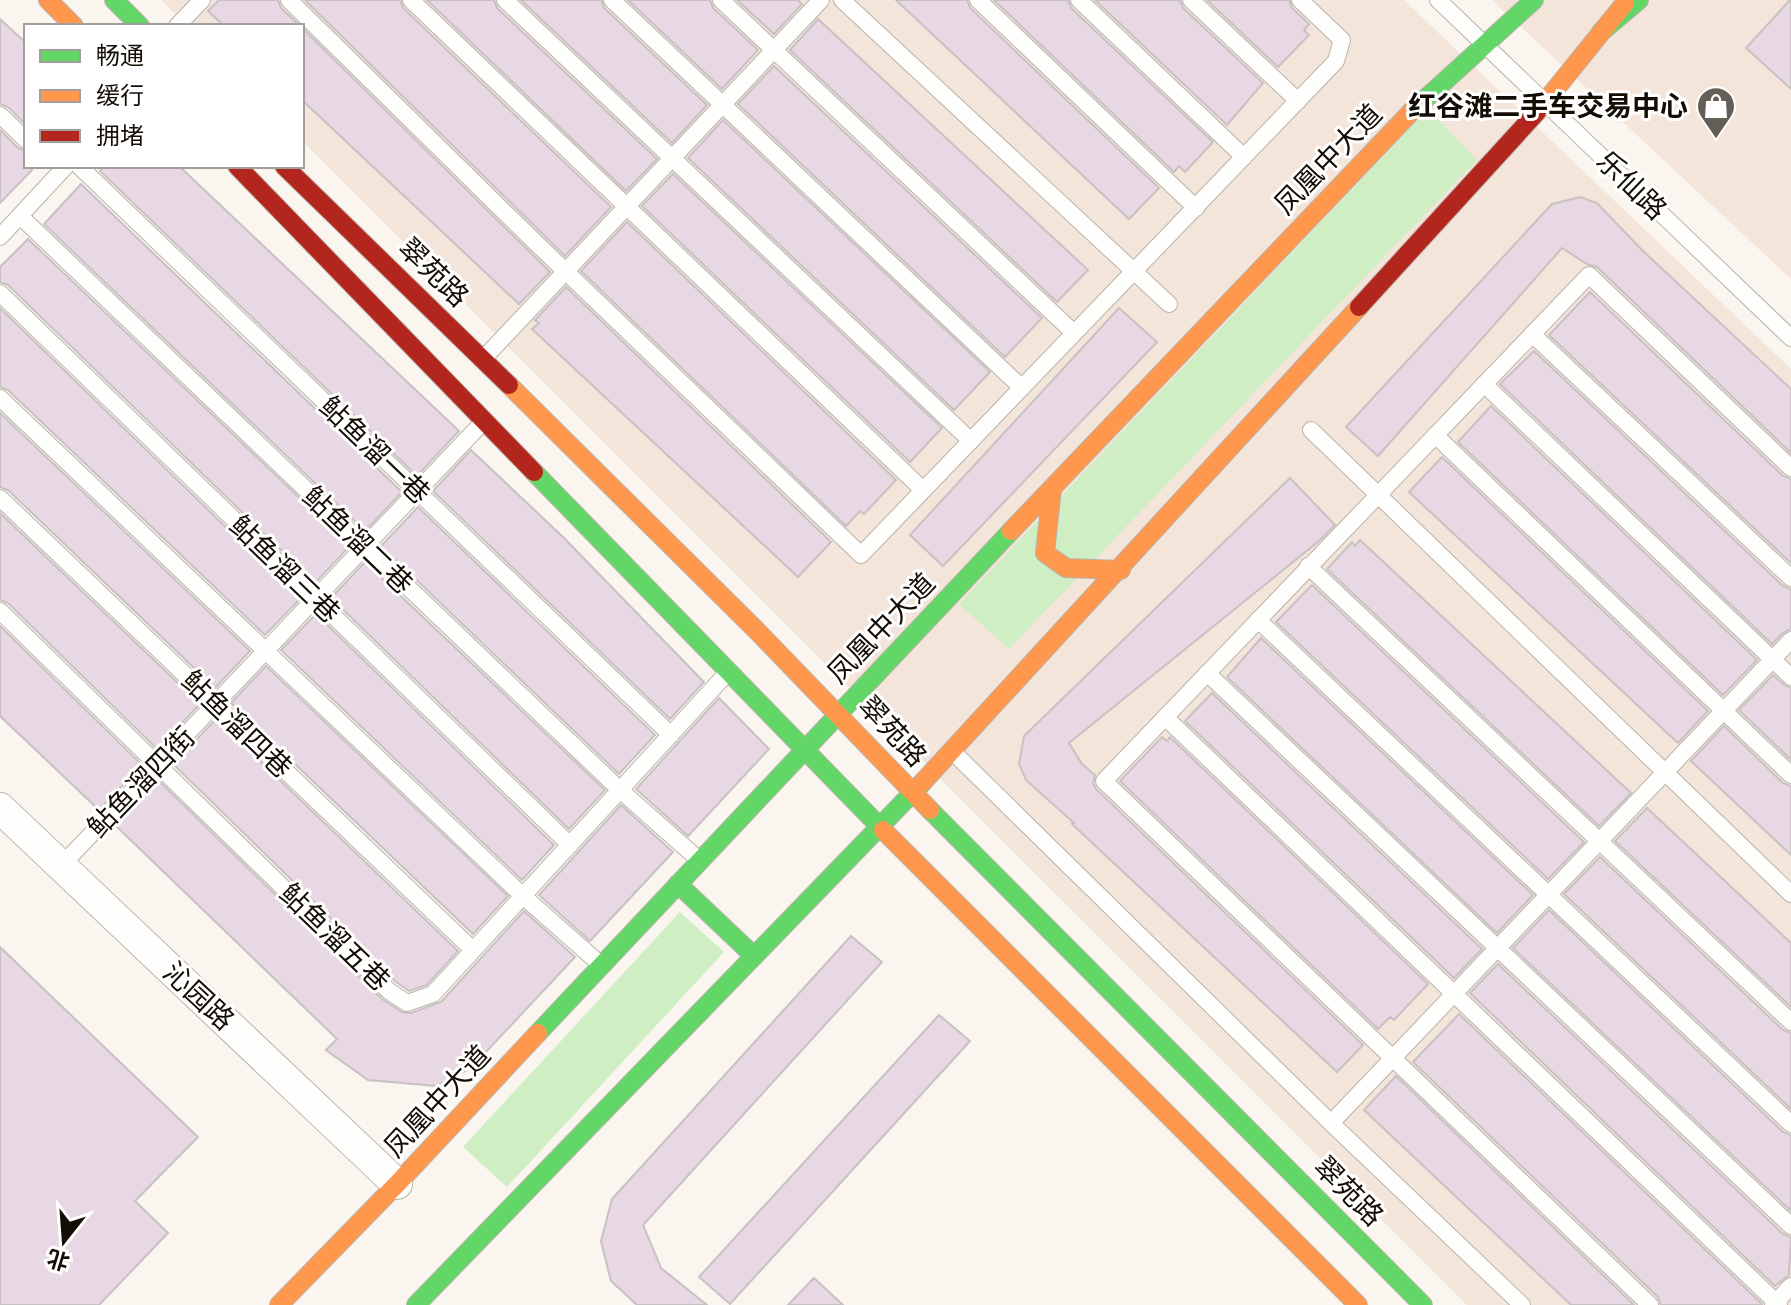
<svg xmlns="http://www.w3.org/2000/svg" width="1791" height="1305" font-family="'Exo 2','Noto Sans SC',sans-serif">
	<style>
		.commercial { fill: #f4e5db }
		.park { fill: #cfeec4 }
		.building { fill: #e7d8e3; stroke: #c8c1c3; stroke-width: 2 }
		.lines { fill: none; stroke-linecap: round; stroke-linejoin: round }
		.lane-casing { stroke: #b9b3aa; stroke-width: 18 }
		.street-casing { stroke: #b9b3aa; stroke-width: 32 }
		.fast-casing { stroke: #b9b3aa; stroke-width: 20 }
		.slow-casing { stroke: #b9b3aa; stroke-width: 20 }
		.jam-casing { stroke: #b9b3aa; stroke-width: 20 }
		.lane { stroke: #fefefc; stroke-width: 16 }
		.street { stroke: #fefefc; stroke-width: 30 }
		.fast { stroke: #63d668; stroke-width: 18 }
		.slow { stroke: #ff974d; stroke-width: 18 }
		.jam { stroke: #b3261e; stroke-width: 18 }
		.labels { text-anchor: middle; stroke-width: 6; stroke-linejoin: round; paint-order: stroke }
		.poi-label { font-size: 28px; font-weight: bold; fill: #140d04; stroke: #fff; text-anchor: end }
		.street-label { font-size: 28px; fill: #140d04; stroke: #fff }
	</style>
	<rect width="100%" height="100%" fill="#faf5ee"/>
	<!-- commercial -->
	<g class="commercial">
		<path d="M161,0H1404L1791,369V1305H1467L302,141V26H187Z"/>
		<path d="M1492,0H1791V279Z"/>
	</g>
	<!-- park -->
	<g class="park">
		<path d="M1428,109L1477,160L1009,649L959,604Z"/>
		<path d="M680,912L724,952L507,1187L463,1147Z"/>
	</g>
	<!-- building -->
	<g class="building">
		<path d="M219,0H278L281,8L300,26H224L208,11Z"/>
		<path d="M305,0H400L403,8L611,207L565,256Z"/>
		<path d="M427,0H494L497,8L657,159L626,191Z"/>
		<path d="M521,0H601L604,8L707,105L672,143Z"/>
		<path d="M628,0H710L713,8L758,50L722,89Z"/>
		<path d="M737,0H798L802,4L774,34Z"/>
		<path d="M896,0H967L970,8L1159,188L1129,219Z"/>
		<path d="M994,0H1068L1071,8L1213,142L1185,172L1179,166L1174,172Z"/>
		<path d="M1095,0H1180L1183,8L1263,83L1227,125Z"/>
		<path d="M1207,0H1289L1292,8L1309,24L1304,30L1309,35L1278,67Z"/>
		<path d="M1790,0H1791V89L1746,48Z"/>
		<path d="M0,19L26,43V125L8,107L0,104Z"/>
		<path d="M818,19L1088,270L1057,302L790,50Z"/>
		<path d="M302,28L550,272L519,304L302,100Z"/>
		<path d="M774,66L1042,318L1005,357L738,104Z"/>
		<path d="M723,120L990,372L954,410L688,158Z"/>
		<path d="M0,130L18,148L26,151V166L32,170L0,203Z"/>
		<path d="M105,166H179L459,431L417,476L100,171Z"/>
		<path d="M673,174L942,428L910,462L642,206Z"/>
		<path d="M81,184L402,492L365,531L44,224Z"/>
		<path d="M1580,197L1597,203L1643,251L1791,389V453L1597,267L1587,264L1562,248L1378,456L1346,427L1552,204Z"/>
		<path d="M627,222L896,480L864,514L860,511L846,526L581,271Z"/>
		<path d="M28,239L350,546L315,583L8,285L0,282V267Z"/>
		<path d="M566,287L831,542L798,577L532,329L539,323L535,320Z"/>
		<path d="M1590,292L1783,476L1791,479V563L1549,335Z"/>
		<path d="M0,308L300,599L265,635L8,390L0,387Z"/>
		<path d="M1119,308L1157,342L943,566L910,535Z"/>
		<path d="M1534,351L1783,586L1791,589V629L1784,632L1772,644L1500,384Z"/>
		<path d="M1491,406L1757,660L1723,695L1458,442Z"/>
		<path d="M0,413L250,651L215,688L8,490L0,487Z"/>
		<path d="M471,450L564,538L704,682L670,719L433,491Z"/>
		<path d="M1442,457L1708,711L1678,743L1409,492Z"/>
		<path d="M1290,478L1335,525L1319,541L1069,743L1082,764L1095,775L1093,783L1096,789L1363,1045L1337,1072L1072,824L1074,823L1026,780L1019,764L1024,736Z"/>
		<path d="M418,507L655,735L619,774L381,546Z"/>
		<path d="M0,513L200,704L157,749L8,603L0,600Z"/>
		<path d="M1360,540L1631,793L1599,826L1327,569L1352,542L1355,546Z"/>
		<path d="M365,562L605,790L569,829L331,598Z"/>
		<path d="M1312,585L1584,842L1548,879L1276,622Z"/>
		<path d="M316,614L554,845L522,880L281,650Z"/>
		<path d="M0,626L142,765L99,810L0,716Z"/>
		<path d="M1261,638L1533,895L1497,933L1227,677Z"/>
		<path d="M266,666L508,896L473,934L231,703Z"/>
		<path d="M1773,675L1784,685L1791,688V760L1739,710Z"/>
		<path d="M1212,693L1482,949L1454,978L1185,721Z"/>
		<path d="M719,698L769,749L688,836L636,789Z"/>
		<path d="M216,719L458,951L427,985L409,991L396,982L173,764Z"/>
		<path d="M1724,726L1783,783L1791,786V855L1691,761Z"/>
		<path d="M1162,737L1167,741L1170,737L1428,984L1394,1020L1390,1017L1378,1029L1120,781Z"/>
		<path d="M158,780L382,999L402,1012L411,1013L441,1002L524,911L575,957L471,1068L436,1086L368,1080L326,1050L337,1039L115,825Z"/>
		<path d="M621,805L673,852L590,941L539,895Z"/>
		<path d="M1647,808L1791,943V1007L1615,841Z"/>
		<path d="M1600,857L1783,1030L1791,1033V1109L1564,894Z"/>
		<path d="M1549,910L1783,1132L1791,1135V1211L1513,948Z"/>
		<path d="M851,936L882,962L643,1225L661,1268L707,1305H637L611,1281L601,1241L612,1199Z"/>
		<path d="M0,947L198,1137L135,1201L168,1233L99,1305H0Z"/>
		<path d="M1498,964L1783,1234L1791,1237L1789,1275L1775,1286L1470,993Z"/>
		<path d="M1459,1014L1762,1304L1761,1305H1661L1658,1297L1413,1062Z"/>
		<path d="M939,1015L970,1041L730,1304L699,1277Z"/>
		<path d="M1396,1076L1634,1305H1571L1364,1110Z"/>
		<path d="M814,1278L843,1305H788Z"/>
	</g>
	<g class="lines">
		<!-- lane casing -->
		<g class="lane-casing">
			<g id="lane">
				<path d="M289,0L535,242L861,555L1336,61L1342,40L1300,0"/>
				<path d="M411,0L923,490"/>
				<path d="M505,0L971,441"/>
				<path d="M612,0L1022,388"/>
				<path d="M721,0L1074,333"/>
				<path d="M842,0L1169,304"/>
				<path d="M978,0L1196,208"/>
				<path d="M1079,0L1244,157"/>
				<path d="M1191,0L1298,101"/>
				<path d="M1438,0L1791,338"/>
				<path d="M177,26L202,0"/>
				<path d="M0,115L26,140"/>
				<path d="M79,166L671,735"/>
				<path d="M20,216L620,790L698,859"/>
				<path d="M0,237L66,166"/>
				<path d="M0,293L570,845"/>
				<path d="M1532,334L1791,578"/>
				<path d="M485,357L821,0"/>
				<path d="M1484,384L1791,677"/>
				<path d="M0,398L523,896L600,964"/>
				<path d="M1311,430L1791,894"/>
				<path d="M1435,435L1791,775"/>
				<path d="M0,498L473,950"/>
				<path d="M1308,566L1791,1022"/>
				<path d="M0,611L389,991L407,1003L433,994L729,671"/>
				<path d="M1258,620L1791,1124"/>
				<path d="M1207,673L1791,1226"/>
				<path d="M1165,717L1779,1305"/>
				<path d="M955,754L1331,1123L1522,1305"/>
				<path d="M61,866L484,421"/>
				<path d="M1331,1123L1791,640"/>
				<path d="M1650,1305L1104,781L1589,275L1791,468"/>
				<path d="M1773,1305L1791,1286"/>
			</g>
		</g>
		<!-- street casing -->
		<g class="street-casing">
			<path id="street" d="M0,808L397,1184"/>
		</g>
		<!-- fast casing -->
		<g class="fast-casing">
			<g id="fast">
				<path d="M114,0L140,26"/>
				<path d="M1601,32L1639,0"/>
				<path d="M1412,111L1534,0"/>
				<path d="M534,472L883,830"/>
				<path d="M930,810L1423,1305"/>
				<path d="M678,884L754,956"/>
				<path d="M538,1033L1011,531"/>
				<path d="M416,1305L922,783"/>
			</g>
		</g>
		<!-- slow casing -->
		<g class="slow-casing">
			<g id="slow">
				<path d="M48,0L74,26"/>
				<path d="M1537,112L1625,3"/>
				<path d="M509,385L759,633L930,810"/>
				<path d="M1052,489L1045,553L1066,568L1121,570"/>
				<path d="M1011,531L1412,111"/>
				<path d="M922,783L1359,307"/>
				<path d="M883,830L1358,1305"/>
				<path d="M279,1305L397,1184L538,1033"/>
			</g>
		</g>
		<!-- jam casing -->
		<g class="jam-casing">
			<g id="jam">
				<path d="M237,166L534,472"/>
				<path d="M284,166L509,385"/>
				<path d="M1359,307L1537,112"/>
			</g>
		</g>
		<!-- lane -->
		<use href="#lane" class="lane"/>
		<!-- street -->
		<use href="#street" class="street"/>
		<!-- fast -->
		<use href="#fast" class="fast"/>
		<!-- slow -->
		<use href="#slow" class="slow"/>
		<!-- jam -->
		<use href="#jam" class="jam"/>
	</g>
	<!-- icons -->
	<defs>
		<g id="shop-pin" transform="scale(2)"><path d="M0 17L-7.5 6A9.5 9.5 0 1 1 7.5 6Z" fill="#645e56" stroke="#fff"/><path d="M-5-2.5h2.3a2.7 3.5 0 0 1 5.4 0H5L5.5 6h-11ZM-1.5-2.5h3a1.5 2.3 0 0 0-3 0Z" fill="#fff"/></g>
	</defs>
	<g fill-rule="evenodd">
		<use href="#shop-pin" x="1716" y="106"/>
	</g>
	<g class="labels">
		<!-- poi labels -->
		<g class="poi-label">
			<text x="1688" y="116">红谷滩二手车交易中心</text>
		</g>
		<!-- street labels -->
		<g class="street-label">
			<text transform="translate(1328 159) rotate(-46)" y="10">凤凰中大道</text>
			<text transform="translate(1632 185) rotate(44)" y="10">乐仙路</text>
			<text transform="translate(434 272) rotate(44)" y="10">翠苑路</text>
			<text transform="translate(375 450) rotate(44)" y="10">鲇鱼溜一巷</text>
			<text transform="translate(358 540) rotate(44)" y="10">鲇鱼溜二巷</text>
			<text transform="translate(285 569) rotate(44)" y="10">鲇鱼溜三巷</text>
			<text transform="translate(881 628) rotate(-46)" y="10">凤凰中大道</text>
			<text transform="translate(237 724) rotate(44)" y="10">鲇鱼溜四巷</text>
			<text transform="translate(893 731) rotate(47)" y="10">翠苑路</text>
			<text transform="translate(141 782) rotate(-46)" y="10">鲇鱼溜四街</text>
			<text transform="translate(335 937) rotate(44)" y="10">鲇鱼溜五巷</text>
			<text transform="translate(199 996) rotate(43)" y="10">沁园路</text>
			<text transform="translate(437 1101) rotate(-47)" y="10">凤凰中大道</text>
			<text transform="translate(1349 1191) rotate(45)" y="10">翠苑路</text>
		</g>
	</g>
	<!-- legend -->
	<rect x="24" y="24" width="280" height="144" fill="#ffffff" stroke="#a19e9b" stroke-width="2"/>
	<rect x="40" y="50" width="40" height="12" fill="#63d668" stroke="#a19e9b" stroke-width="2"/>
	<text x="96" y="64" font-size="24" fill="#140d04">畅通</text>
	<rect x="40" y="90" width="40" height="12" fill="#ff974d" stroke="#a19e9b" stroke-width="2"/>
	<text x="96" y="104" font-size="24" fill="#140d04">缓行</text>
	<rect x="40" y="130" width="40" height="12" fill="#b3261e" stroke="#a19e9b" stroke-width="2"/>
	<text x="96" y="144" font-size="24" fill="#140d04">拥堵</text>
	<!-- north arrow -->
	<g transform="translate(64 1241) rotate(197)" stroke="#ffffff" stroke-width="6" paint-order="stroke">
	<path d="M0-6L14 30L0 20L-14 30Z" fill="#140d04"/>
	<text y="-12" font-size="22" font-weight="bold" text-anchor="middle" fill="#140d04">北</text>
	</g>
</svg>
